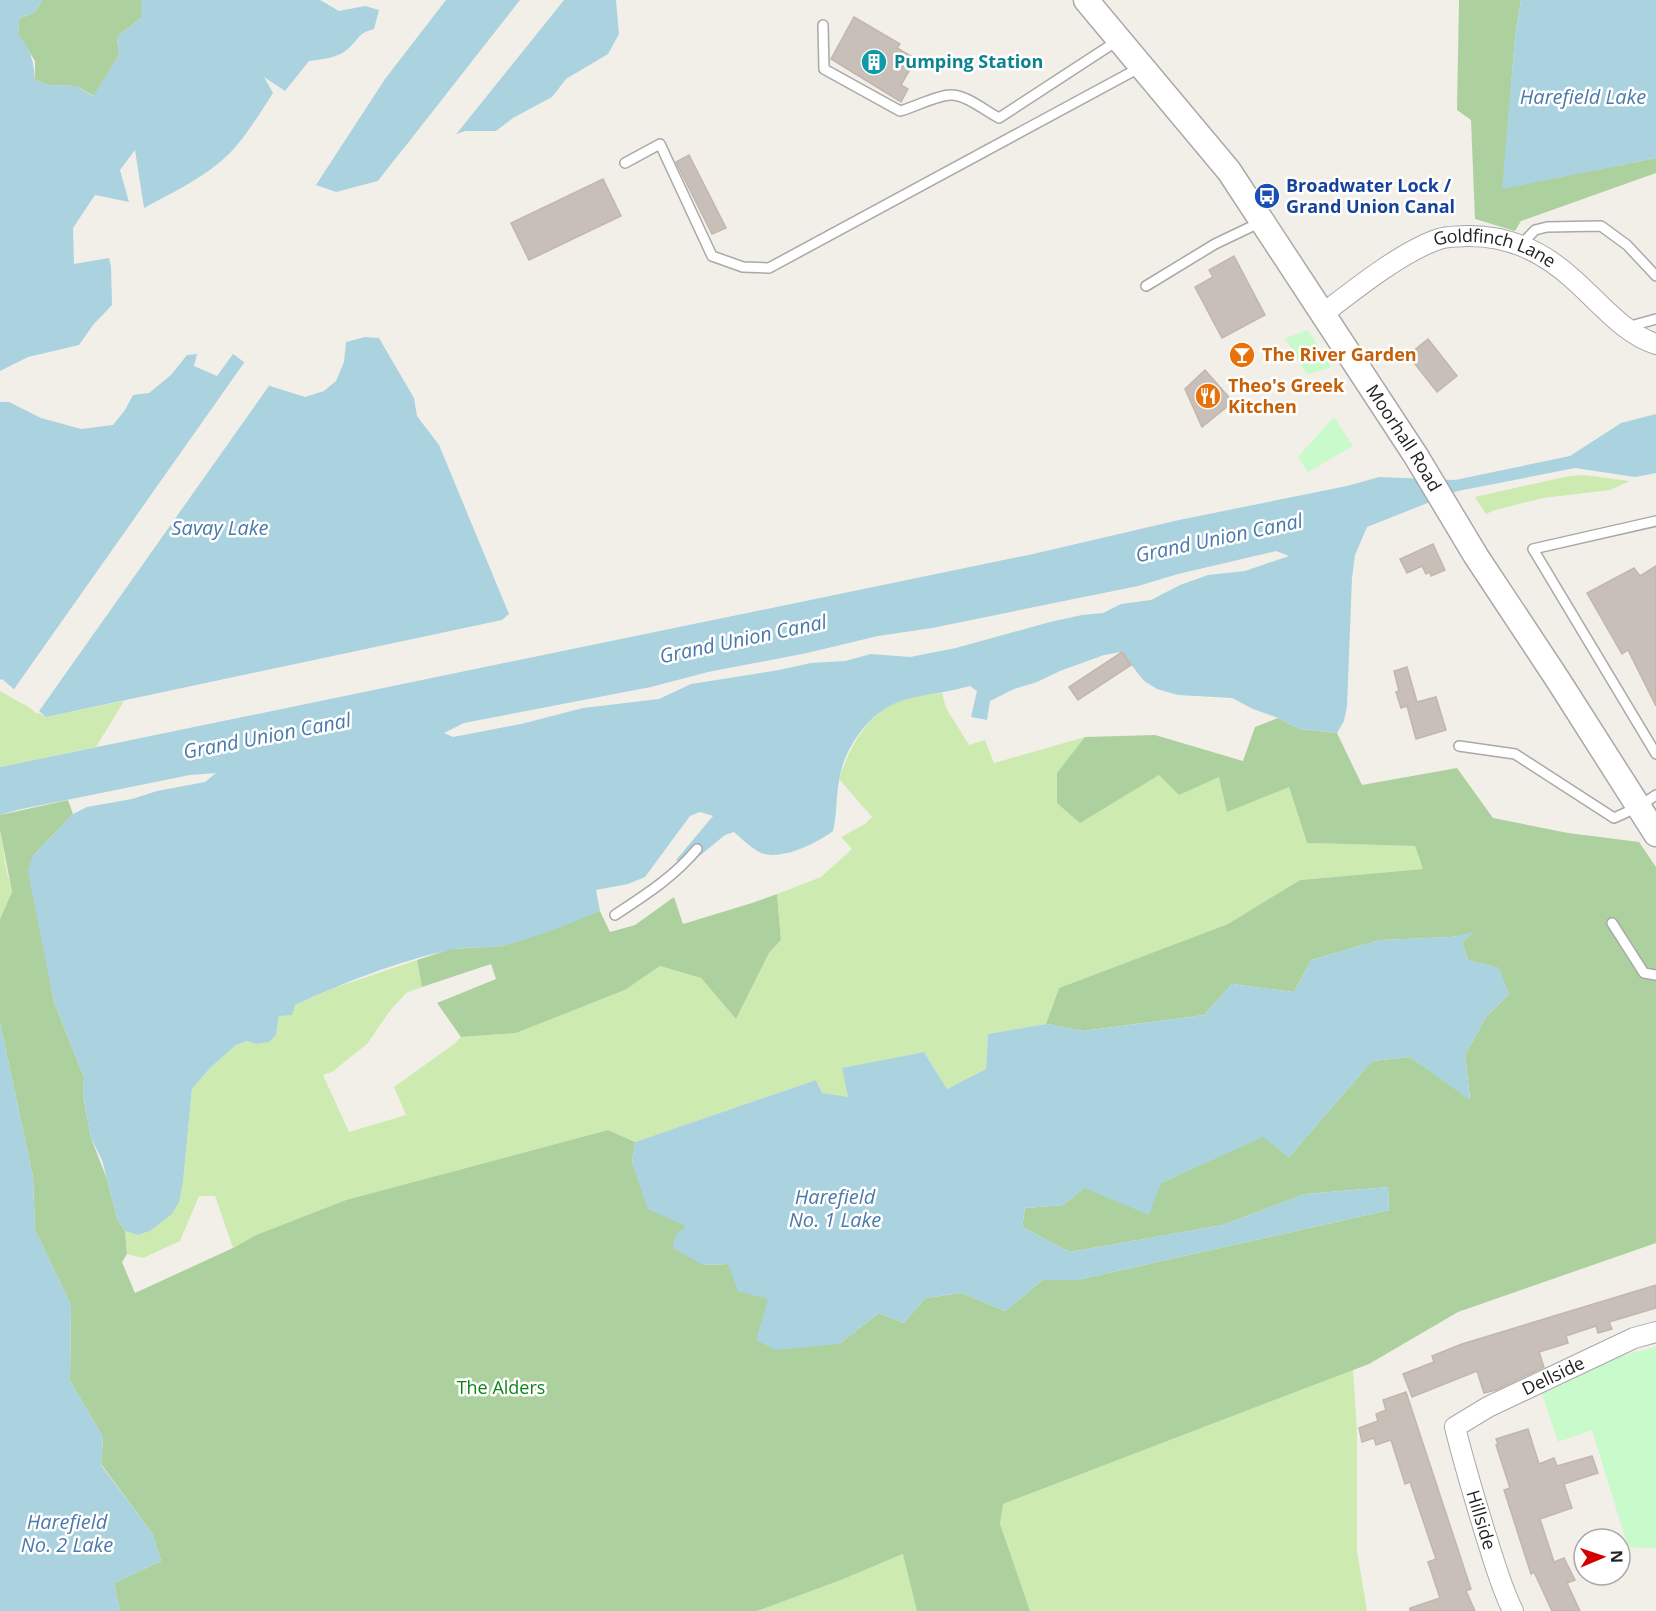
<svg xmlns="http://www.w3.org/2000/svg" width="1656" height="1611" font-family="'Open Sans',sans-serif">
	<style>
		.grass { fill: #cdebb0 }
		.forest { fill: #add19e }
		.park { fill: #c8facc }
		.water { fill: #aad3df; fill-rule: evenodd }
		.pier { fill: #f2efe9 }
		.building { fill: #c7bfb8; stroke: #c4b6ab; stroke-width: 1.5 }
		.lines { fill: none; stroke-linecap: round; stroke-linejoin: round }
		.service-casing { stroke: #a9a9a9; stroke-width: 12 }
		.minor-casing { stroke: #a9a9a9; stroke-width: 22 }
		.tertiary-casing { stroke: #a9a9a9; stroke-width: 27 }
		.service { stroke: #fff; stroke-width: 9 }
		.minor { stroke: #fff; stroke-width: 20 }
		.tertiary { stroke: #fff; stroke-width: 24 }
		.labels { text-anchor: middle; stroke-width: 5; stroke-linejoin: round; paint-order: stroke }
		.culture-label { font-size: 18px; font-weight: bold; fill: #0d838f; stroke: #fff; text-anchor: start }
		.transit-label { font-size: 18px; font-weight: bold; fill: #164399; stroke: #fff; text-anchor: start }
		.street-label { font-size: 18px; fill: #222; stroke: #fff }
		.food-label { font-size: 18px; font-weight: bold; fill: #c56008; stroke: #fff; text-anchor: start }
		.park-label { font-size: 18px; fill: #0c8416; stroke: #fff }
		.water-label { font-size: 20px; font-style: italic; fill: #4a7aab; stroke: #fff }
	</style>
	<rect width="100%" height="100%" fill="#f2efe9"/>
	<!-- grass -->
	<g class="grass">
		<path d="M1584,475L1630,481L1610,490L1543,498L1495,510L1486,514L1475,497L1569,476Z"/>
		<path d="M0,691L46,717L124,701L96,747L0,767Z"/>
		<path d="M942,693L946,708L969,745L985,740L994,763L1085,737L1080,755L1159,775L1219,777L1289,787L1307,843L1415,846L1423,869L1300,880L1228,924L1059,988L1046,1024L988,1034L986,1069L947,1089L924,1052L843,1068L848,1098L822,1093L816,1080L635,1142L608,1130L346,1200L256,1235L233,1248L215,1196H199L180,1241L143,1258L127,1254L125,1231L138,1235L150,1231L172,1214L180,1195L183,1182L192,1089L210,1068L236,1045L247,1041L256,1044L278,1025L279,1016L295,1005L334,988L417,960L422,987L406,993L389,1012L367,1044L332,1072L323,1075L349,1132L406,1115L394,1087L454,1044L461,1037L516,1033L625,990L660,966L701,978L736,1019L769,953L781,940L777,894L821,877L852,849L841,837L865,824L872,817L839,779C850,746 868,711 905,699C916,696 929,695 942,693Z"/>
		<path d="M0,830L6,868L12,892L0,919Z"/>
		<path d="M1353,1370L1357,1432V1551L1367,1611H757L841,1580L904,1554L1003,1504Z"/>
	</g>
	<!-- forest -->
	<g class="forest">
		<path d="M42,0H144L141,3V18L117,37L119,55L94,96L76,86L49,85L35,80V61L18,34L19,19L35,12Z"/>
		<path d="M1459,0H1521L1515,37L1503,188L1656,158V173L1521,221L1515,231L1475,219L1471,120L1457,110Z"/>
		<path d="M1278,718L1300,729L1337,733L1362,785L1457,768L1493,818L1568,833L1639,842L1656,867V1243L1458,1312L1369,1364L1003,1504L1000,1524L1030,1611H917L903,1554L841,1580L757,1611H120L114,1583L161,1561L152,1533L101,1464L103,1437L70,1381L71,1305L35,1230L33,1177L0,1023V919L12,892L0,830V815L68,800L73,814L32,857L40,926L54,1002L84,1077L83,1095L91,1138L107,1179L118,1221L125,1231L127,1254L122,1262L135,1293L233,1248L256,1235L346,1200L608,1130L635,1142L632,1163L686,1226L703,1265L728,1264L768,1299L839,1344L879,1313L904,1323L925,1298L962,1293L1005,1311L1043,1280H1077L1389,1210L1388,1187L1305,1194L1223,1225L1070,1252L1022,1227L1025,1208L1063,1205L1084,1188L1161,1183L1263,1136L1289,1157L1372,1061L1410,1057L1470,1099L1465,1055L1486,1017L1509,994L1498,968L1468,960L1462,942L1473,933L1452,937L1380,940L1311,960L1294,992L1232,984L1204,1015L1083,1031L1046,1024L1059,988L1228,924L1300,880L1423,869L1415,846L1307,843L1289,787L1227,812L1219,777L1179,795L1159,775L1080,823L1057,803V773L1085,737L1155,735L1243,761L1255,727Z"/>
		<path d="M777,894L781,940L769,953L736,1019L701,978L660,966L625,990L516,1033L461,1037L437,1003L496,979L491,964L422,987L417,960L451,949L501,946L553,929L600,911L610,932L635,925L674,897L683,924L752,903Z"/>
	</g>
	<!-- park -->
	<g class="park">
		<path d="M1308,330L1331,367L1307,375L1285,338Z"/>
		<path d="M1334,417L1353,446L1308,472L1298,457Z"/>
		<path d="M1656,1347V1548L1628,1547L1592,1430L1558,1442L1542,1394L1620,1356Z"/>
	</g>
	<!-- water -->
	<g class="water">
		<path d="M0,0H42L35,12L19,19L18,34C30,49 34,60 35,80L49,85L76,86L93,96L119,55L117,37L141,18V3L144,0H320L339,11L365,6L379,10L374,29C359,33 361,36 351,46C340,58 324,59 309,61L285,91L264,77L273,93C260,113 247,135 230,153C206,177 173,192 144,208L135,150L120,170L129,202L95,195L73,228L74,264L109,258L111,266L112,305L93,325L79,345L28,357L0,371Z"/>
		<path d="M446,0H616L619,34L608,54L566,79L552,97L513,118L496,131H465L454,135L439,151L403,149L378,181L336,192L316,185L385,79Z"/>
		<path d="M1521,0H1656V158L1502,189L1515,37Z"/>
		<path d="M365,337L379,338L414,398L417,416L439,445L509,614L502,620L46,717L2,679L0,680V402H9L41,418L81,429L113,425L125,410L133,395L149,393L171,375L187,355L197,354L194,366L217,376L233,354L248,365L270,386L305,397L324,391L336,381L344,362L346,342Z"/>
		<path d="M1656,414V473L1635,477L1575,468L1458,491L1367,527L1355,555L1352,578L1347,706L1344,721L1337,733L1300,729L1278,718L1253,709L1232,698L1178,695L1157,689L1144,681L1121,652L1104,655L1060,671L1037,682L1014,689L990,701L987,720L971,717L977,691L970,686C949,692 928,694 907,699C872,708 844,746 839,781C836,797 837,814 833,831C817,843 781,861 761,853C751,848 742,839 734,832L725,835L686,867L676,860L713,816L700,812L690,816L645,877L628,884L596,890L600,911C572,923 530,940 500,946C484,949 466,946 450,950C398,961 343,983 295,1005L292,1015L279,1016L276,1035L269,1042L256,1044L247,1041L236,1045L210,1068L192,1089L183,1182L179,1202L172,1214L150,1231L138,1235L125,1231L118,1221L102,1160L91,1138L83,1095L84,1077L54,1002L28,872L32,857L73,814L87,807L132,799L157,791L205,782L216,773L190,775L17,810L0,815V767L1033,554L1179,520L1347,486L1379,477L1455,480L1570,456L1621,423ZM1276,551L1289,556L1245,571L1208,575L1180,585L1151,600L1121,604L1103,613L1082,615L1050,622L956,648L910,657L871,654L845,661L811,663L779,670L691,684L659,699L583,708L521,724L453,737L444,733L464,723L651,687L708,672L807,653L878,636L932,628L1138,586L1178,574Z"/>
		<path d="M1475,932L1462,942L1468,960L1499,968L1509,994L1486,1017L1465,1055L1470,1100L1410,1057L1372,1061L1289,1157L1263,1137L1161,1183L1149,1215L1084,1188L1063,1205L1025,1208L1022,1227L1070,1252L1223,1225L1305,1194L1388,1187L1389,1210L1077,1280H1043L1005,1311L962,1293L925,1298L904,1323L879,1313L839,1344L776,1350L756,1340L768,1299L738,1291L728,1264L703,1265L673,1248L675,1236L686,1226L648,1209L632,1163L635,1142L816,1080L822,1093L848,1097L842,1068L924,1052L947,1089L986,1069L988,1034L1046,1024L1084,1031L1204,1015L1232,984L1294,992L1311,960L1380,940L1452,937Z"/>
		<path d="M0,1023L33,1177L35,1230L71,1305L70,1381L103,1437L101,1465L152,1533L161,1561L114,1583L120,1611H0Z"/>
	</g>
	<!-- pier -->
	<g class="pier">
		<path d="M520,0H564L441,153L405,152L381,183L375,185Z"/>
		<path d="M246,360L271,383L37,714L12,692Z"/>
	</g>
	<!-- building -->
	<g class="building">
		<path d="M854,17L900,44L897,48L916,59L901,85L908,89L901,102L831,59Z"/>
		<path d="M689,155L726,228L712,234L676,162Z"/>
		<path d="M603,179L621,216L529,260L511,223Z"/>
		<path d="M1234,256L1265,315L1222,338L1195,287L1213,277L1209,270Z"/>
		<path d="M1428,339L1457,376L1437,392L1408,355Z"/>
		<path d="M1205,370L1233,402L1202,427L1185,389Z"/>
		<path d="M1433,544L1445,570L1431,576L1430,572L1426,574L1422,566L1407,573L1400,559Z"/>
		<path d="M1656,566V706L1628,650L1622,654L1587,593L1634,568L1640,576Z"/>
		<path d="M1122,652L1131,665L1078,700L1069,687Z"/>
		<path d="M1407,667L1417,702L1436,697L1446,730L1416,739L1407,706L1401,708L1396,692L1399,691L1394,671Z"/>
		<path d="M1656,1285V1308L1609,1322L1612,1329L1598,1333L1596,1326L1566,1336L1568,1343L1539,1352L1544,1367L1496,1390L1484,1393L1477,1371L1412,1397L1403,1374L1434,1362L1432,1356L1462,1344Z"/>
		<path d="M1406,1392L1471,1589L1466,1591L1475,1611H1410V1608L1440,1598L1428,1562L1436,1559L1410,1482L1405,1484L1391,1440L1376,1445L1374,1438L1362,1442L1359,1428L1378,1421L1376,1414L1386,1410L1383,1400Z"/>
		<path d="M1528,1429L1539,1464L1554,1458L1557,1466L1592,1456L1598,1473L1564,1484L1572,1508L1540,1519L1554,1562L1564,1558L1575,1580L1567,1583L1580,1611H1552L1534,1572L1531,1574L1504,1490L1510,1488L1496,1445L1498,1444L1496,1439Z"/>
	</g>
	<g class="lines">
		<!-- service casing -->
		<g class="service-casing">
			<g id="service">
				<path d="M823,25L824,69L900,111C915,107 937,95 951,95C967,95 985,111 999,118L1117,41"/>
				<path d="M625,163L660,144L712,256L743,267L769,268L1139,68"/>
				<path d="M1521,245L1535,230L1547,227L1601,226L1627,245L1656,276"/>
				<path d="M1146,286L1215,244L1261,222"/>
				<path d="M1627,327L1656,319"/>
				<path d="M1656,521L1533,549L1656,754"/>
				<path d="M1459,746L1515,754L1614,818L1638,807L1656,795"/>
				<path d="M615,915C645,895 674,877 697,849"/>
				<path d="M1612,923L1644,973L1656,975"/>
			</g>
		</g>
		<!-- minor casing -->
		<g class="minor-casing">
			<g id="minor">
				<path id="s1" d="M1324,313C1355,289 1403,251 1439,239C1448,236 1458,237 1466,236C1508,235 1544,252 1574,280C1599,302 1624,334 1656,344"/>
				<path id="s2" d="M1513,1611C1501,1587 1494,1561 1486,1536C1475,1500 1464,1464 1455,1427L1488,1407L1634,1338L1656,1332"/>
			</g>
		</g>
		<!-- tertiary casing -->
		<g class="tertiary-casing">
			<g id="tertiary">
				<path id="s3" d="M1086,0L1229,171L1416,456L1476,556L1558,680L1656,834"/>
			</g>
		</g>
		<!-- service -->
		<use href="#service" class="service"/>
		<!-- minor -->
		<use href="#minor" class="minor"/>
		<!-- tertiary -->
		<use href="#tertiary" class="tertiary"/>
	</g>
	<!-- icons -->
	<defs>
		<g id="building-disc" transform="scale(1.35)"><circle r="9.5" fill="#0f9aa8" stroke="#fff"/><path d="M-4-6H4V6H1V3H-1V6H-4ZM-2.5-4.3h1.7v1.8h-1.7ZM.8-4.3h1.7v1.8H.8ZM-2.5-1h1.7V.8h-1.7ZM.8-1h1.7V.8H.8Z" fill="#fff"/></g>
		<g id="bus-disc" transform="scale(1.35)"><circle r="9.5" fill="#1a4fb4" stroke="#fff"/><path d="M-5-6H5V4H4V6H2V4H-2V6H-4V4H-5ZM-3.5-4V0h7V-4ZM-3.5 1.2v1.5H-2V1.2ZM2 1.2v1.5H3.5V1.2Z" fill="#fff"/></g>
		<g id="bar-disc" transform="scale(1.35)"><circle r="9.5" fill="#e8710a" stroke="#fff"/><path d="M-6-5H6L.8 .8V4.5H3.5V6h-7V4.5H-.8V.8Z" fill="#fff"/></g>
		<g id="restaurant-disc" transform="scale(1.35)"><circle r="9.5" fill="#e8710a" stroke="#fff"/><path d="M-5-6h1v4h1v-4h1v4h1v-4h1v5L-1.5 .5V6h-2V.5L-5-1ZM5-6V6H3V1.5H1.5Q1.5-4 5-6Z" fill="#fff"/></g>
	</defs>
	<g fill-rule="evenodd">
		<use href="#building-disc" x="874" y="62"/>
		<use href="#bus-disc" x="1267" y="196"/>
		<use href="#bar-disc" x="1242" y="355"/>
		<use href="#restaurant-disc" x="1208" y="396"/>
	</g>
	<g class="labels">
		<!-- culture labels -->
		<g class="culture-label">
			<text x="894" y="68">Pumping Station</text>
		</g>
		<!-- transit labels -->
		<g class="transit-label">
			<text x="1286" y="192">Broadwater Lock /<tspan x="1286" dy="21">Grand Union Canal</tspan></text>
		</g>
		<!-- street labels -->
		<g class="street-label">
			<text dy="6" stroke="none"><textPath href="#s1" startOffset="195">Goldfinch Lane</textPath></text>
			<text dy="6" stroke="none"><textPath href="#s3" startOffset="542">Moorhall Road</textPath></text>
			<text dy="6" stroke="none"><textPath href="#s2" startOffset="304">Dellside</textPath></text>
			<text transform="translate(1481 1520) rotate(73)" y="6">Hillside</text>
		</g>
		<!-- food labels -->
		<g class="food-label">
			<text x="1262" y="361">The River Garden</text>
			<text x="1228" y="392">Theo's Greek<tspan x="1228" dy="21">Kitchen</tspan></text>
		</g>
		<!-- park labels -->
		<g class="park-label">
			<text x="501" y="1394">The Alders</text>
		</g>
		<!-- water labels -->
		<g class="water-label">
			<text x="1583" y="104">Harefield Lake</text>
			<text x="220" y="535">Savay Lake</text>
			<text transform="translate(1219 538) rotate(-12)" y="7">Grand Union Canal</text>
			<text transform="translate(743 639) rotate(-12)" y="7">Grand Union Canal</text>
			<text transform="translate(267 736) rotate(-11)" y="7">Grand Union Canal</text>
			<text x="835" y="1204">Harefield<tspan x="835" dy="23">No. 1 Lake</tspan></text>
			<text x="67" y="1529">Harefield<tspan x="67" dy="23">No. 2 Lake</tspan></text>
		</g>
	</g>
	<!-- north arrow -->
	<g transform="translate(1602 1557) rotate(88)"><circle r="28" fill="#ffffff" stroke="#a7a7a7" stroke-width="1.5"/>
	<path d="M0-4.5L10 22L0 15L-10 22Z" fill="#d40000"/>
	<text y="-9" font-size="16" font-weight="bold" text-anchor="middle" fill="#222222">N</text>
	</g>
</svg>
